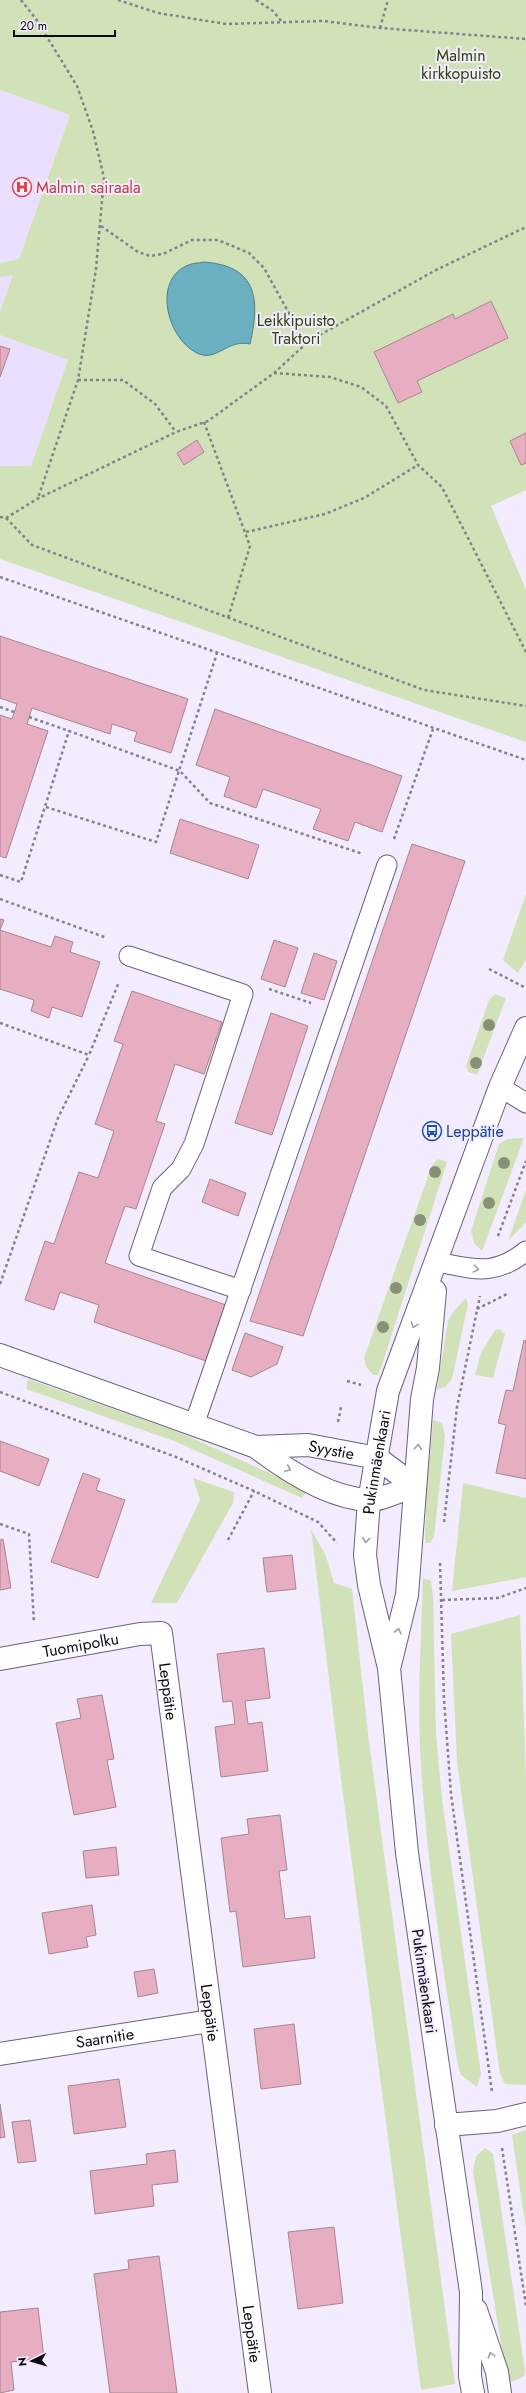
<svg xmlns="http://www.w3.org/2000/svg" width="526" height="2393" font-family="Jost,sans-serif">
	<style>
		.built { fill: #eae0fe }
		.green { fill: #d1e2b9 }
		.water { fill: #6bb0c0; stroke: #4f7e8c }
		.building { fill: #e7adc0; stroke: #a68690 }
		.lines { fill: none; stroke-linecap: round; stroke-linejoin: round }
		.lane-casing { stroke: #6a617b; stroke-width: 21 }
		.street-casing { stroke: #6a617b; stroke-width: 24 }
		.secondary-casing { stroke: #6a617b; stroke-width: 24 }
		.path { stroke: #85808e; stroke-width: 2.5; stroke-dasharray: 3 3; stroke-linecap: butt }
		.lane { stroke: #fff; stroke-width: 19 }
		.street { stroke: #fff; stroke-width: 22 }
		.secondary { stroke: #fff; stroke-width: 22 }
		.tree { fill: #889078 }
		.oneway { stroke: #9f9da1 }
		.labels { text-anchor: middle; stroke-width: 4; stroke-linejoin: round; paint-order: stroke }
		.park-label { font-size: 16px; fill: #32440a; stroke: #f2ecfe }
		.health-label { font-size: 16px; fill: #be3a42; stroke: #f2ecfe; text-anchor: start }
		.transit-label { font-size: 16px; fill: #164399; stroke: #f2ecfe; text-anchor: start }
		.street-label { font-size: 16px; fill: #0e0a14; stroke: #f2ecfe }
	</style>
	<rect width="100%" height="100%" fill="#f2ecfe"/>
	<!-- built -->
	<g class="built">
		<path d="M0,90L70,115L0,312Z"/>
		<path d="M0,335L69,359L31,466H0Z"/>
	</g>
	<!-- green -->
	<g class="green">
		<path d="M0,0H526V490L491,506L526,590V742L0,559V466H31L68,360L0,335V312L13,275L0,277V263L19,259L70,115L0,90Z"/>
		<path d="M526,894V959L518,973L503,960Z"/>
		<path d="M495,994L506,998L477,1075L468,1072L466,1066L489,1000Z"/>
		<path d="M524,1138L482,1251L474,1243L471,1231L499,1144L507,1139Z"/>
		<path d="M438,1159L447,1162L381,1368L378,1375H373L366,1366L364,1358L432,1165Z"/>
		<path d="M526,1190V1222L508,1241Z"/>
		<path d="M466,1298L468,1304L452,1379L445,1387L437,1389L448,1321L453,1312Z"/>
		<path d="M499,1329L505,1334L493,1378L475,1375L481,1353L495,1330Z"/>
		<path d="M28,1379L181,1433L307,1490L302,1498L174,1441L26,1389Z"/>
		<path d="M433,1420L442,1423L445,1436L434,1537L430,1543H425L426,1497Z"/>
		<path d="M193,1478L234,1492L233,1503L177,1603H151L200,1500Z"/>
		<path d="M463,1483L526,1498V1577L452,1591Z"/>
		<path d="M311,1529L326,1556L334,1583L352,1589L369,1742L455,2384L421,2390L341,1779Z"/>
		<path d="M423,1578L431,1581L433,1596L436,1733L442,1799L481,2074L477,2087L461,2075L458,2066C443,1966 427,1866 421,1765C417,1703 421,1640 423,1578Z"/>
		<path d="M520,1615L526,1779V2085L505,2084L500,2074L457,1762L451,1634Z"/>
		<path d="M526,2130V2229L512,2135Z"/>
		<path d="M485,2148L493,2154L525,2371L524,2376L514,2381H507L473,2171L476,2156Z"/>
	</g>
	<!-- water -->
	<path class="water" d="M204,262C258,266 260,300 250,344C227,339 218,361 199,354C168,341 152,282 186,266C192,263 198,263 204,262Z"/>
	<!-- building -->
	<g class="building">
		<path d="M491,301L508,338L417,381L422,392L398,403L374,352L453,314L455,319Z"/>
		<path d="M0,346L10,349L0,377Z"/>
		<path d="M526,433V463L521,465L510,441Z"/>
		<path d="M197,440L204,452L184,465L177,453Z"/>
		<path d="M0,636L188,699L171,753L134,741L137,732L112,724L110,734L32,708L27,724L48,731L6,858L0,856V715L12,719L17,704L0,698Z"/>
		<path d="M215,709L402,776L382,832L355,822L348,841L313,829L321,809L263,789L256,808L224,796L230,777L196,765Z"/>
		<path d="M180,819L259,845L248,879L170,853Z"/>
		<path d="M412,844L465,861L303,1336L250,1321Z"/>
		<path d="M0,919L4,920L0,930L51,947L55,936L73,942L70,952L100,962L82,1017L52,1007L49,1018L31,1011L34,1000L0,989Z"/>
		<path d="M274,940L298,948L285,987L261,979Z"/>
		<path d="M314,953L337,961L324,1000L301,993Z"/>
		<path d="M132,991L222,1022L204,1074L175,1064L156,1121L165,1124L136,1209L125,1206L105,1263L226,1305L206,1361L94,1322L99,1305L60,1292L54,1310L25,1300L45,1241L54,1244L79,1172L98,1178L114,1131L95,1124L123,1044L114,1041Z"/>
		<path d="M271,1013L308,1026L272,1135L235,1123Z"/>
		<path d="M210,1179L246,1193L238,1216L202,1202Z"/>
		<path d="M245,1333L283,1347L277,1364L251,1377L232,1370Z"/>
		<path d="M524,1340L526,1341V1479L496,1473L506,1425L498,1423L506,1390L513,1391Z"/>
		<path d="M0,1441L49,1459L39,1486L0,1471Z"/>
		<path d="M83,1473L100,1479L96,1490L125,1500L98,1578L51,1562Z"/>
		<path d="M3,1539L11,1588L0,1590V1540Z"/>
		<path d="M292,1555L296,1589L267,1592L263,1558Z"/>
		<path d="M264,1648L270,1698L245,1701L248,1724L262,1722L268,1771L221,1777L215,1727L235,1724L232,1701L223,1702L217,1654Z"/>
		<path d="M102,1695L114,1759L107,1760L116,1807L74,1815L56,1723L81,1718L77,1699Z"/>
		<path d="M280,1815L287,1870L279,1871L285,1919L310,1916L315,1958L243,1967L236,1911L230,1912L221,1838L249,1834L247,1819Z"/>
		<path d="M116,1847L119,1875L86,1878L83,1851Z"/>
		<path d="M92,1905L96,1935L86,1937L88,1947L49,1954L42,1913Z"/>
		<path d="M154,1969L158,1993L138,1997L134,1972Z"/>
		<path d="M294,2024L301,2084L261,2089L254,2029Z"/>
		<path d="M119,2079L126,2127L74,2134L68,2086Z"/>
		<path d="M0,2104L5,2137L0,2138Z"/>
		<path d="M30,2120L36,2161L18,2163L12,2122Z"/>
		<path d="M175,2150L178,2182L152,2185L154,2206L95,2214L90,2171L147,2164L146,2154Z"/>
		<path d="M334,2227L343,2303L298,2309L288,2232Z"/>
		<path d="M159,2256L177,2393H110L94,2274L129,2269L128,2260Z"/>
		<path d="M38,2308L44,2358L11,2362L14,2390L0,2393V2312Z"/>
	</g>
	<g class="lines">
		<!-- lane casing -->
		<g class="lane-casing">
			<g id="lane">
				<path d="M129,956L243,994L194,1144L181,1169L162,1188L139,1256L241,1290"/>
				<path d="M500,1087L526,1103"/>
				<path d="M437,1262C474,1269 494,1277 526,1251"/>
				<path d="M194,1425L387,865"/>
			</g>
		</g>
		<!-- street casing -->
		<g class="street-casing">
			<g id="street">
				<path id="s1" d="M0,1659L140,1634L161,1633L260,2393"/>
				<path id="s2" d="M0,2054L210,2021"/>
				<path d="M446,2125L497,2121L526,2114"/>
			</g>
		</g>
		<!-- secondary casing -->
		<g class="secondary-casing">
			<g id="secondary">
				<path d="M0,1355L256,1447C286,1470 330,1498 368,1500C379,1501 404,1489 415,1486"/>
				<path id="s3" d="M256,1447L308,1445L377,1458L415,1486"/>
				<path d="M390,1665L407,1595L422,1399L428,1368L435,1291"/>
				<path d="M476,2310L497,2372L500,2393"/>
				<path id="s4" d="M473,2393L470,2376L471,2292L407,1853L389,1668L369,1585L365,1555L369,1501L388,1391L500,1087L526,1028"/>
			</g>
		</g>
		<!-- path -->
		<g class="path">
			<path d="M21,0L36,19L77,86L93,131L104,178L96,269L78,380L38,498"/>
			<path d="M118,0L158,13L226,24L323,21L380,28L526,39"/>
			<path d="M256,0L273,11L282,22"/>
			<path d="M380,28L388,0"/>
			<path d="M101,226L138,252L150,256L163,254L192,240H218L249,253L264,268L306,344"/>
			<path d="M274,373L330,377L361,387L386,406L418,465L442,487L526,652"/>
			<path d="M78,380H123L155,404L176,432"/>
			<path d="M204,422L250,546L228,618"/>
			<path d="M0,517L6,518L37,499L176,432L208,421L274,373L309,341L436,270L526,227"/>
			<path d="M6,518L32,545L424,690L526,706"/>
			<path d="M246,532L325,514L364,498L418,465"/>
			<path d="M0,577L526,760"/>
			<path d="M0,707L14,712"/>
			<path d="M29,717L69,731"/>
			<path d="M46,807L156,842L217,653"/>
			<path d="M394,839L433,729"/>
			<path d="M0,875L21,882L69,731L180,771L210,803L363,854"/>
			<path d="M0,899L107,938"/>
			<path d="M489,969L526,988"/>
			<path d="M269,989L311,1003"/>
			<path d="M0,1023L89,1055L119,982"/>
			<path d="M498,1236L526,1161"/>
			<path d="M0,1284L58,1118L89,1055"/>
			<path d="M477,1309L507,1294"/>
			<path d="M347,1381L361,1385"/>
			<path d="M0,1392L176,1457L254,1491L318,1522L337,1543"/>
			<path d="M338,1422L341,1407"/>
			<path d="M444,1522L457,1407L480,1296"/>
			<path d="M0,1524L29,1534L34,1623"/>
			<path d="M228,1540L254,1491"/>
			<path d="M440,1563L444,1699L451,1794L492,2092"/>
			<path d="M442,1600L498,1598L526,1588"/>
			<path d="M502,2148L526,2306"/>
		</g>
		<!-- lane -->
		<use href="#lane" class="lane"/>
		<!-- street -->
		<use href="#street" class="street"/>
		<!-- secondary -->
		<use href="#secondary" class="secondary"/>
	</g>
	<!-- trees -->
	<g class="tree">
		<circle cx="489" cy="1025" r="6"/>
		<circle cx="476" cy="1063" r="6"/>
		<circle cx="504" cy="1163" r="6"/>
		<circle cx="435" cy="1172" r="6"/>
		<circle cx="489" cy="1203" r="6"/>
		<circle cx="420" cy="1220" r="6"/>
		<circle cx="396" cy="1288" r="6"/>
		<circle cx="383" cy="1327" r="6"/>
	</g>
	<!-- one-way arrows -->
	<defs><path id="oneway-chevron" d="M-2-3.5L2.5 0L-2 3.5" fill="none" stroke-width="1.6" stroke-linecap="round" stroke-linejoin="round"/></defs>
	<g class="oneway">
		<use href="#oneway-chevron" transform="translate(476 1269) rotate(10)"/>
		<use href="#oneway-chevron" transform="translate(414 1325) rotate(110)"/>
		<use href="#oneway-chevron" transform="translate(418 1447) rotate(-85)"/>
		<use href="#oneway-chevron" transform="translate(288 1469) rotate(25)"/>
		<use href="#oneway-chevron" transform="translate(366 1540) rotate(95)"/>
		<use href="#oneway-chevron" transform="translate(398 1631) rotate(-76)"/>
		<use href="#oneway-chevron" transform="translate(491 2355) rotate(-108)"/>
	</g>
	<!-- icons -->
	<defs>
		<g id="hospital-ring" transform="scale(1)"><circle r="9.5" fill="#f2ecfe" stroke="#e0444e" stroke-width="1.5"/><path d="M-5-5h3v3.5h4V-5h3V5h-3V1.5h-4V5h-3Z" fill="#e0444e"/></g>
		<g id="bus-ring" transform="scale(1)"><circle r="9.5" fill="#f2ecfe" stroke="#1a4fb4" stroke-width="1.5"/><path d="M-5-6H5V4H4V6H2V4H-2V6H-4V4H-5ZM-3.5-4V0h7V-4ZM-3.5 1.2v1.5H-2V1.2ZM2 1.2v1.5H3.5V1.2Z" fill="#1a4fb4"/></g>
	</defs>
	<g fill-rule="evenodd">
		<use href="#hospital-ring" x="22" y="187"/>
		<use href="#bus-ring" x="432" y="1131"/>
	</g>
	<g class="labels">
		<!-- park labels -->
		<g class="park-label">
			<text x="461" y="61">Malmin<tspan x="461" dy="18">kirkkopuisto</tspan></text>
			<text x="296" y="326">Leikkipuisto<tspan x="296" dy="18">Traktori</tspan></text>
		</g>
		<!-- health labels -->
		<g class="health-label">
			<text x="36" y="193">Malmin sairaala</text>
		</g>
		<!-- transit labels -->
		<g class="transit-label">
			<text x="446" y="1137">Leppätie</text>
		</g>
		<!-- street labels -->
		<g class="street-label">
			<text dy="6" stroke="none"><textPath href="#s3" startOffset="76">Syystie</textPath></text>
			<text dy="6" stroke="none"><textPath href="#s4" startOffset="940">Pukinmäenkaari</textPath></text>
			<text dy="6" stroke="none"><textPath href="#s1" startOffset="82">Tuomipolku</textPath></text>
			<text dy="6" stroke="none"><textPath href="#s1" startOffset="222">Leppätie</textPath></text>
			<text transform="translate(425 1981) rotate(82)" y="6">Pukinmäenkaari</text>
			<text dy="6" stroke="none"><textPath href="#s1" startOffset="546">Leppätie</textPath></text>
			<text dy="6" stroke="none"><textPath href="#s2" startOffset="106">Saarnitie</textPath></text>
			<text dy="6" stroke="none"><textPath href="#s1" startOffset="870">Leppätie</textPath></text>
		</g>
	</g>
	<!-- north arrow -->
	<g transform="translate(32 2361) rotate(265)" stroke="#f2ecfe" stroke-width="3" paint-order="stroke">
	<path d="M0-3L7 15L0 10L-7 15Z" fill="#0e0a14"/>
	<text y="-6" font-size="11" font-weight="bold" text-anchor="middle" fill="#0e0a14">N</text>
	</g>
	<!-- scale -->
	<path d="M14 30v6h101v-6" fill="none" stroke="#0e0a14" stroke-width="2"/>
	<text x="20" y="30" font-size="12" fill="#0e0a14" stroke="#f2ecfe" stroke-width="3" paint-order="stroke">20 m</text>
</svg>
